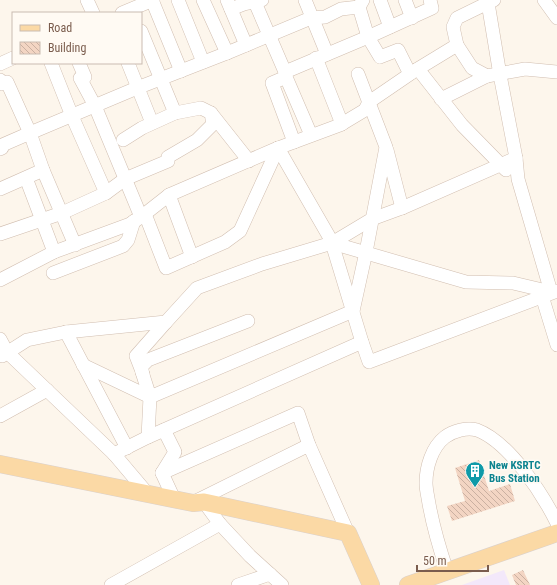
<svg xmlns="http://www.w3.org/2000/svg" width="557" height="585" font-family="'Roboto Condensed',sans-serif">
	<style>
		.education { fill: #f3e8fa }
		.building { fill: url(#building-back-hatch) }
		.lines { fill: none; stroke-linecap: round; stroke-linejoin: round }
		.minor-casing { stroke: #d1beb0; stroke-width: 14 }
		.major-casing { stroke: #dad1cd; stroke-width: 18 }
		.minor { stroke: #fff; stroke-width: 13 }
		.major { stroke: #fbd9a5; stroke-width: 17 }
		.labels { text-anchor: middle; stroke-width: 3; stroke-linejoin: round; paint-order: stroke }
		.culture-label { font-size: 11px; font-weight: bold; fill: #0d838f; stroke: #fffaf3; text-anchor: start }
	</style>
	<defs>
		<pattern id="building-back-hatch" width="6" height="6" patternUnits="userSpaceOnUse"><rect width="6" height="6" fill="#f3d5c3"/><path d="M-1 5l2 2M0 0l6 6M5-1l2 2" fill="none" stroke="#cab0a1"/></pattern>
	</defs>
	<rect width="100%" height="100%" fill="#fdf6ec"/>
	<!-- education -->
	<path class="education" d="M504,570L510,585H462Z"/>
	<!-- building -->
	<g class="building">
		<path d="M479,460L489,491L510,484L515,501L452,521L447,506L465,501L455,468Z"/>
		<path d="M523,570L530,585H516L512,575Z"/>
	</g>
	<g class="lines">
		<!-- minor casing -->
		<g class="minor-casing">
			<g id="minor">
				<path d="M87,0L93,13"/>
				<path d="M152,0L181,71"/>
				<path d="M178,0L203,62"/>
				<path d="M203,0L227,53"/>
				<path d="M227,0L246,45"/>
				<path d="M254,0L285,72"/>
				<path d="M305,0L327,54"/>
				<path d="M380,0L390,27"/>
				<path d="M405,0L412,18"/>
				<path d="M544,0L557,18"/>
				<path d="M488,3L500,75L516,158L518,179L551,292"/>
				<path d="M231,9L244,4L262,0"/>
				<path d="M122,13L153,0"/>
				<path d="M141,31L175,113"/>
				<path d="M457,45L472,68L487,76L525,69L557,72"/>
				<path d="M316,58L342,124"/>
				<path d="M51,63L72,116L106,193"/>
				<path d="M79,63L85,77L80,78L95,106L141,217"/>
				<path d="M128,63L152,123"/>
				<path d="M0,64L13,58"/>
				<path d="M418,69L462,125L506,170"/>
				<path d="M411,73L457,45L453,27L457,18L494,0"/>
				<path d="M286,77L311,135"/>
				<path d="M0,80L2,84L7,82L30,133L0,146L2,148L0,149"/>
				<path d="M441,99L487,76"/>
				<path d="M211,113L249,161"/>
				<path d="M294,142L272,83L286,77L285,72L368,37L432,8L430,0"/>
				<path d="M278,148L331,240L362,342"/>
				<path d="M387,150L402,208"/>
				<path d="M43,170L75,245"/>
				<path d="M26,178L54,252"/>
				<path d="M0,189L43,170L30,133L137,88L227,53L311,18L325,17L341,9L359,7"/>
				<path d="M169,195L192,257"/>
				<path d="M145,214L166,268L225,242L240,231L278,148"/>
				<path d="M0,234L62,213L106,193L125,179L168,161V157L197,140L213,124L211,113L201,108L175,113L142,128L123,140"/>
				<path d="M332,243L466,282L513,283L551,292"/>
				<path d="M53,273L123,246L128,240L134,221"/>
				<path d="M0,280L54,252L130,224L141,217L169,195L278,148L340,125L365,110L369,102L410,74L398,50L380,57L368,37L359,7L363,0"/>
				<path d="M542,296L557,345"/>
				<path d="M66,332L166,322L197,288L262,264L332,243L372,219L402,208L516,158"/>
				<path d="M0,339L7,352L114,454L147,493"/>
				<path d="M2,356L27,340L66,332L127,448"/>
				<path d="M83,365L150,397"/>
				<path d="M143,374L136,356L166,322"/>
				<path d="M150,397L142,372V366L148,360L248,321"/>
				<path d="M0,416L47,390"/>
				<path d="M148,437L150,397L353,311L366,252L386,147L358,74"/>
				<path d="M114,454L148,437L362,342L369,362L557,291"/>
				<path d="M162,473L175,452L164,430"/>
				<path d="M174,499L162,473L298,413L309,445"/>
				<path d="M194,502L309,445L348,533"/>
				<path d="M204,502L220,524L250,556L282,585"/>
				<path d="M447,571C439,547 432,523 428,498C427,493 426,488 426,483C426,467 432,447 445,437C453,431 467,427 477,430C509,442 542,493 557,523"/>
				<path d="M111,585L220,524"/>
				<path d="M238,585L270,574"/>
			</g>
		</g>
		<!-- major casing -->
		<g class="major-casing">
			<g id="major">
				<path d="M0,464L193,503L204,502L348,533L371,585"/>
				<path d="M408,585L557,533"/>
			</g>
		</g>
		<!-- minor -->
		<use href="#minor" class="minor"/>
		<!-- major -->
		<use href="#major" class="major"/>
	</g>
	<!-- icons -->
	<defs>
		<g id="building-pin" transform="scale(1)"><path d="M0 17L-7.5 6A9.5 9.5 0 1 1 7.5 6Z" fill="#0f9aa8" stroke="#fffaf3"/><path d="M-4-6H4V6H1V3H-1V6H-4ZM-2.5-4.3h1.7v1.8h-1.7ZM.8-4.3h1.7v1.8H.8ZM-2.5-1h1.7V.8h-1.7ZM.8-1h1.7V.8H.8Z" fill="#fff"/></g>
	</defs>
	<g fill-rule="evenodd">
		<use href="#building-pin" x="475" y="471"/>
	</g>
	<g class="labels">
		<!-- culture labels -->
		<g class="culture-label">
			<text x="489" y="469">New KSRTC<tspan x="489" dy="13">Bus Station</tspan></text>
		</g>
	</g>
	<!-- legend -->
	<rect x="12" y="12" width="130" height="52" fill="#fffaf3" stroke="#cabbb1"/>
	<rect x="20" y="25" width="20" height="6" fill="#fbd9a5" stroke="#cabbb1"/>
	<text x="48" y="32" font-size="12" fill="#7a5c4d">Road</text>
	<rect x="20" y="42" width="20" height="12" fill="url(#building-back-hatch)" stroke="#cabbb1"/>
	<text x="48" y="52" font-size="12" fill="#7a5c4d">Building</text>
	<!-- scale -->
	<path d="M417 565v6h71v-6" fill="none" stroke="#7a5c4d" stroke-width="2"/>
	<text x="423" y="565" font-size="12" fill="#7a5c4d" stroke="#fffaf3" stroke-width="3" paint-order="stroke">50 m</text>
</svg>
